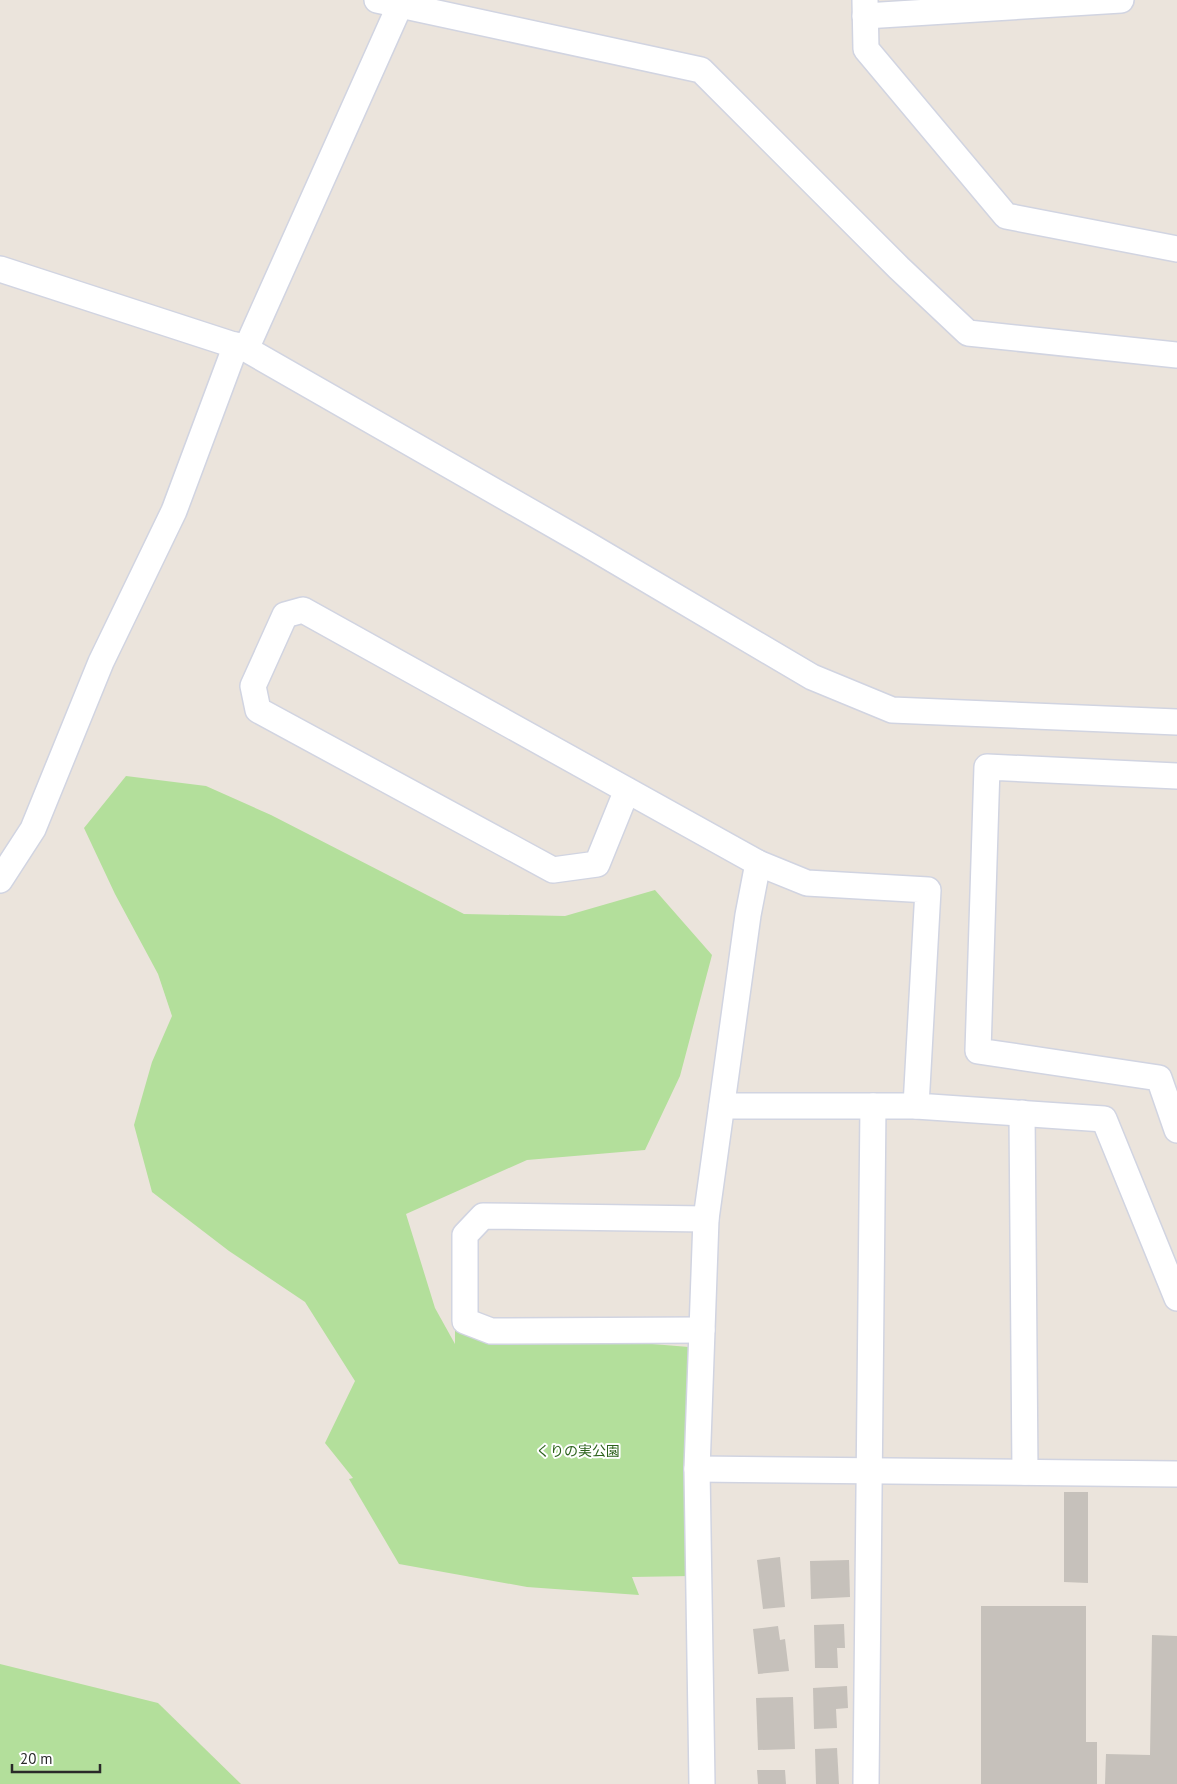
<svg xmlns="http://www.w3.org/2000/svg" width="1177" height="1784" font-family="'PT Sans','Noto Sans JP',sans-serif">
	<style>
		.green { fill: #b3df9b }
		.building { fill: #c6c1bb }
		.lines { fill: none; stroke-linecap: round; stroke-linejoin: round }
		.street-casing { stroke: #d1d4e1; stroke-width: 28 }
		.street { stroke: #fff; stroke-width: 25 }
		.labels { text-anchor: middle; stroke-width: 4; stroke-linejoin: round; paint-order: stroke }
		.park-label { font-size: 14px; fill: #2d621d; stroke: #fff }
	</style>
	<rect width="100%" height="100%" fill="#ebe4dc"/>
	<!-- green -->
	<g class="green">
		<path d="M126,776L206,786L271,815L464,914L565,916L655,890L712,955L680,1076L645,1150L527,1160L406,1214L435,1308L455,1344V1328L689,1347L691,1576L632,1577L639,1595L527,1587L399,1564L349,1479L353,1478L325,1443L355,1381L305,1302L229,1251L152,1192L134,1125L152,1062L172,1016L158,974L115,894L84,828Z"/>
		<path d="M0,1664L158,1703L241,1784H0Z"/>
	</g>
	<!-- building -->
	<g class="building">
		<path d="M1064,1492H1088V1583L1064,1582Z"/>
		<path d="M780,1557L785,1607L763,1609L757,1560Z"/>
		<path d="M849,1560L850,1597L811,1599L810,1561Z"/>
		<path d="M981,1606H1086V1742H1097V1784H981Z"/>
		<path d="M844,1624L845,1648H837L838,1668H815L814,1625Z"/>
		<path d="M778,1626L780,1640L785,1639L789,1671L758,1674L753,1629Z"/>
		<path d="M1152,1635L1177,1636V1784H1105L1106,1754L1150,1755Z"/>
		<path d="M847,1686L848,1708L836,1709L837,1728L814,1729L813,1688Z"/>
		<path d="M793,1697L795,1749L758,1750L756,1698Z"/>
		<path d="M837,1748L839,1784H816L815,1749Z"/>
		<path d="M757,1770H785L786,1784H758Z"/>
	</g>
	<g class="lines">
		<!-- street casing -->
		<g class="street-casing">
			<g id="street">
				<path d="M377,0L701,70L899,268L968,333L1177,355"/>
				<path d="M865,0L866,49L1006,216L1177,249"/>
				<path d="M865,16L1121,0"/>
				<path d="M0,269L246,349L585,543L812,677L892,710L1177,722"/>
				<path d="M246,349L400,5"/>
				<path d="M1177,776L987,767L978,1051L1159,1078L1177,1130"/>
				<path d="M627,790L597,864L553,870L258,710L253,686L285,615L303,610L758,863L807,883L928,890L916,1106L1104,1119L1177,1298"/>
				<path d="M0,880L33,829L101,662L174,511L236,345"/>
				<path d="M722,1106H916"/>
				<path d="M1022,1113L1025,1472"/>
				<path d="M702,1330L491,1331L465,1321V1235L483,1216L706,1219"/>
				<path d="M697,1469L1177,1474"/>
				<path d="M702,1784L697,1469L706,1219L748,915L758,863"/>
				<path d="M866,1784L873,1106"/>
			</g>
		</g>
		<!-- street -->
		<use href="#street" class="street"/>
	</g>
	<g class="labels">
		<!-- park labels -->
		<g class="park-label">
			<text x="578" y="1456">くりの実公園</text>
		</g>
	</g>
	<!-- scale -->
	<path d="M12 1764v8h88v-8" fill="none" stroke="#292929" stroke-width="2.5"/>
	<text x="20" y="1764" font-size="15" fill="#292929" stroke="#ffffff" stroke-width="4" paint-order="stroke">20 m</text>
</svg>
